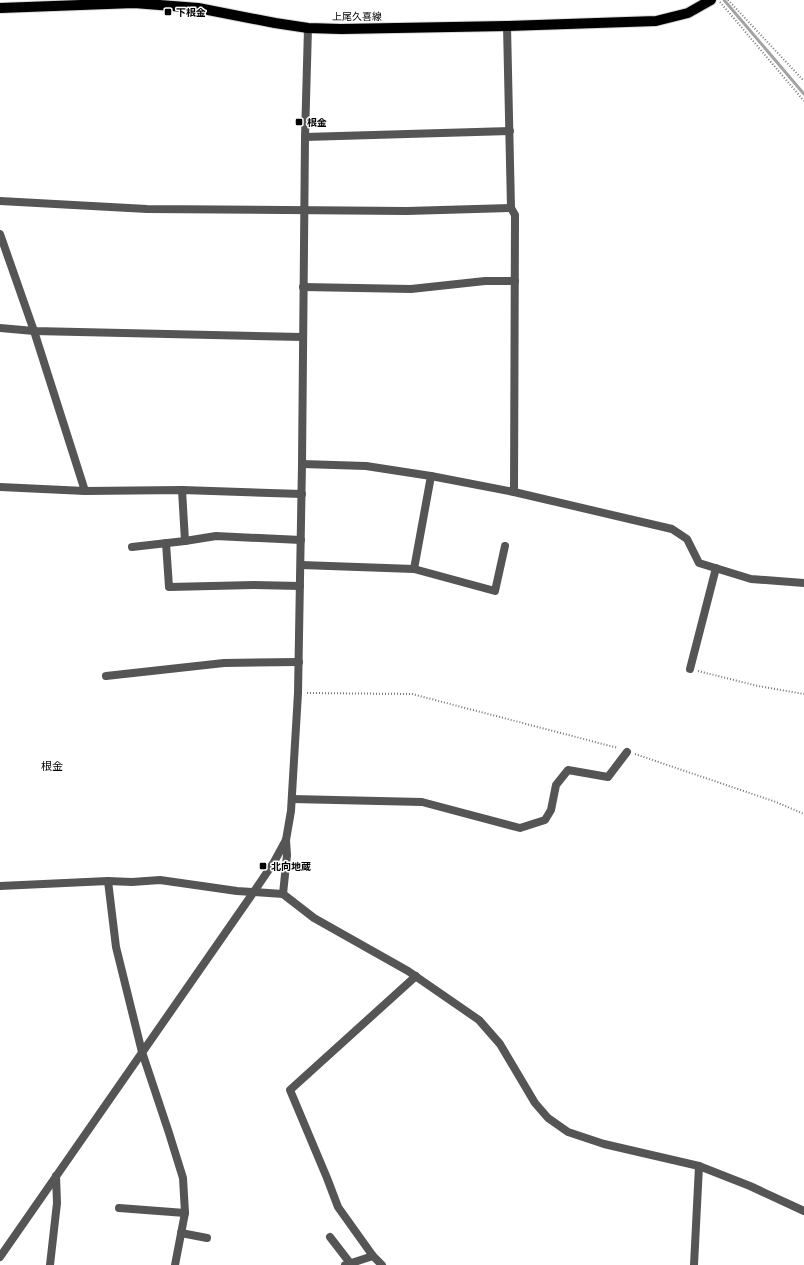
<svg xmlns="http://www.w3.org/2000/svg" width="804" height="1265" font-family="Roboto,'Noto Sans JP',sans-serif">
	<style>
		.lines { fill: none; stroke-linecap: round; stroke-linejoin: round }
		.stream { stroke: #a3a3a3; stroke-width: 3 }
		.primary-casing { stroke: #dbdbdb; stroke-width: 12 }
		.path { stroke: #777; stroke-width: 2; stroke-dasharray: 1 2; stroke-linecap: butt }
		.minor { stroke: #555; stroke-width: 8 }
		.tertiary { stroke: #555; stroke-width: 8 }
		.primary { stroke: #000; stroke-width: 10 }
		.poi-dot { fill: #000; stroke: #fff; stroke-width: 1.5 }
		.labels { text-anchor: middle; stroke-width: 3; stroke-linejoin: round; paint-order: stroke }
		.poi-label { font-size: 10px; font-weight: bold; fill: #000; stroke: #fff; text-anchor: start }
		.street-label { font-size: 10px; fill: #000; stroke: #fff }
		.neighbourhood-label { font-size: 11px; fill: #000; stroke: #fff }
	</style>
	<rect width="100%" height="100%" fill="#fff"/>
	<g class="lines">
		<!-- stream -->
		<path class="stream" d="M724,0L804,94"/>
		<!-- primary casing -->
		<g class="primary-casing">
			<path id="primary" d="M0,8L134,3L198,8L275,23L308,28L341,29L507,26L656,21L688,13L711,0"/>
		</g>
		<!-- path -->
		<g class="path">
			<path d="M728,0L804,81"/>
			<path d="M720,2L804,101"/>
			<path d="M698,671L758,686L804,694"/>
			<path d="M307,693L412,694L618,748"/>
			<path d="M635,754L776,802L804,814"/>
		</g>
		<!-- minor -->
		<g class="minor">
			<path d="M507,26L511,208L515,215L514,492"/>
			<path d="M305,137L510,131"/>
			<path d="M0,201L147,209L407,211L511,208"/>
			<path d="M0,234L34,331L85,491"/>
			<path d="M303,287L411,289L485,281H515"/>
			<path d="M0,328L34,331L303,337"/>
			<path d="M302,464L366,466L431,476L514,492L672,529L687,539L699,563L751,579L804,583"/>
			<path d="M431,476L414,569L495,591L505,546"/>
			<path d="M0,487L85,491L182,490L302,494"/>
			<path d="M182,490L185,541"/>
			<path d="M166,543L169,587L254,585L300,586"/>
			<path d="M132,547L185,541L216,536L301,540"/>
			<path d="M301,565L414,569"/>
			<path d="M690,669L716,568"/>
			<path d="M106,676L224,663L299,662"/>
			<path d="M292,799L422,802L520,828L545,820L551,810L556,785L568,770L608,777L627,752"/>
			<path d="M108,881L116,947L142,1052L169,1133L183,1178L185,1213L175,1265"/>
			<path d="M0,886L108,881L132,882L160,880L237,891L283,894L314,918L408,971L479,1020L500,1044L535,1103L548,1118L568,1132L604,1144L699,1166L750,1186L804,1211"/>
			<path d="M283,894L287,855L286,840"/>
			<path d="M119,1208L185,1213"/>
			<path d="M181,1233L207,1238"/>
			<path d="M330,1237L350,1263"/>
			<path d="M50,1265L57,1203L56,1176"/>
			<path d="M345,1265L373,1256"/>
			<path d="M382,1265L373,1256L338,1207L327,1178L290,1090L416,976"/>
			<path d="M694,1265L699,1166"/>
		</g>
		<!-- tertiary -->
		<path class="tertiary" d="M0,1257L253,893L274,862L286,840L291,811L298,693L302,464L305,137L308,28"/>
		<!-- primary -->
		<use href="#primary" class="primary"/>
	</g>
	<!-- markers -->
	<g class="poi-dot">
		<rect x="164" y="8" width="8" height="8" rx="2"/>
		<rect x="295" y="118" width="8" height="8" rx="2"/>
		<rect x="259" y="862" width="8" height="8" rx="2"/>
	</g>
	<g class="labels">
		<!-- poi labels -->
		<g class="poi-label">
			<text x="176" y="16">下根金</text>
			<text x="307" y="126">根金</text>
			<text x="271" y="870">北向地蔵</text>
		</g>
		<!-- street labels -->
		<g class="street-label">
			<text x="357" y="20">上尾久喜線</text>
		</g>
		<!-- neighbourhood labels -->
		<g class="neighbourhood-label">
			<text x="52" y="770">根金</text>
		</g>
	</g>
</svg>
